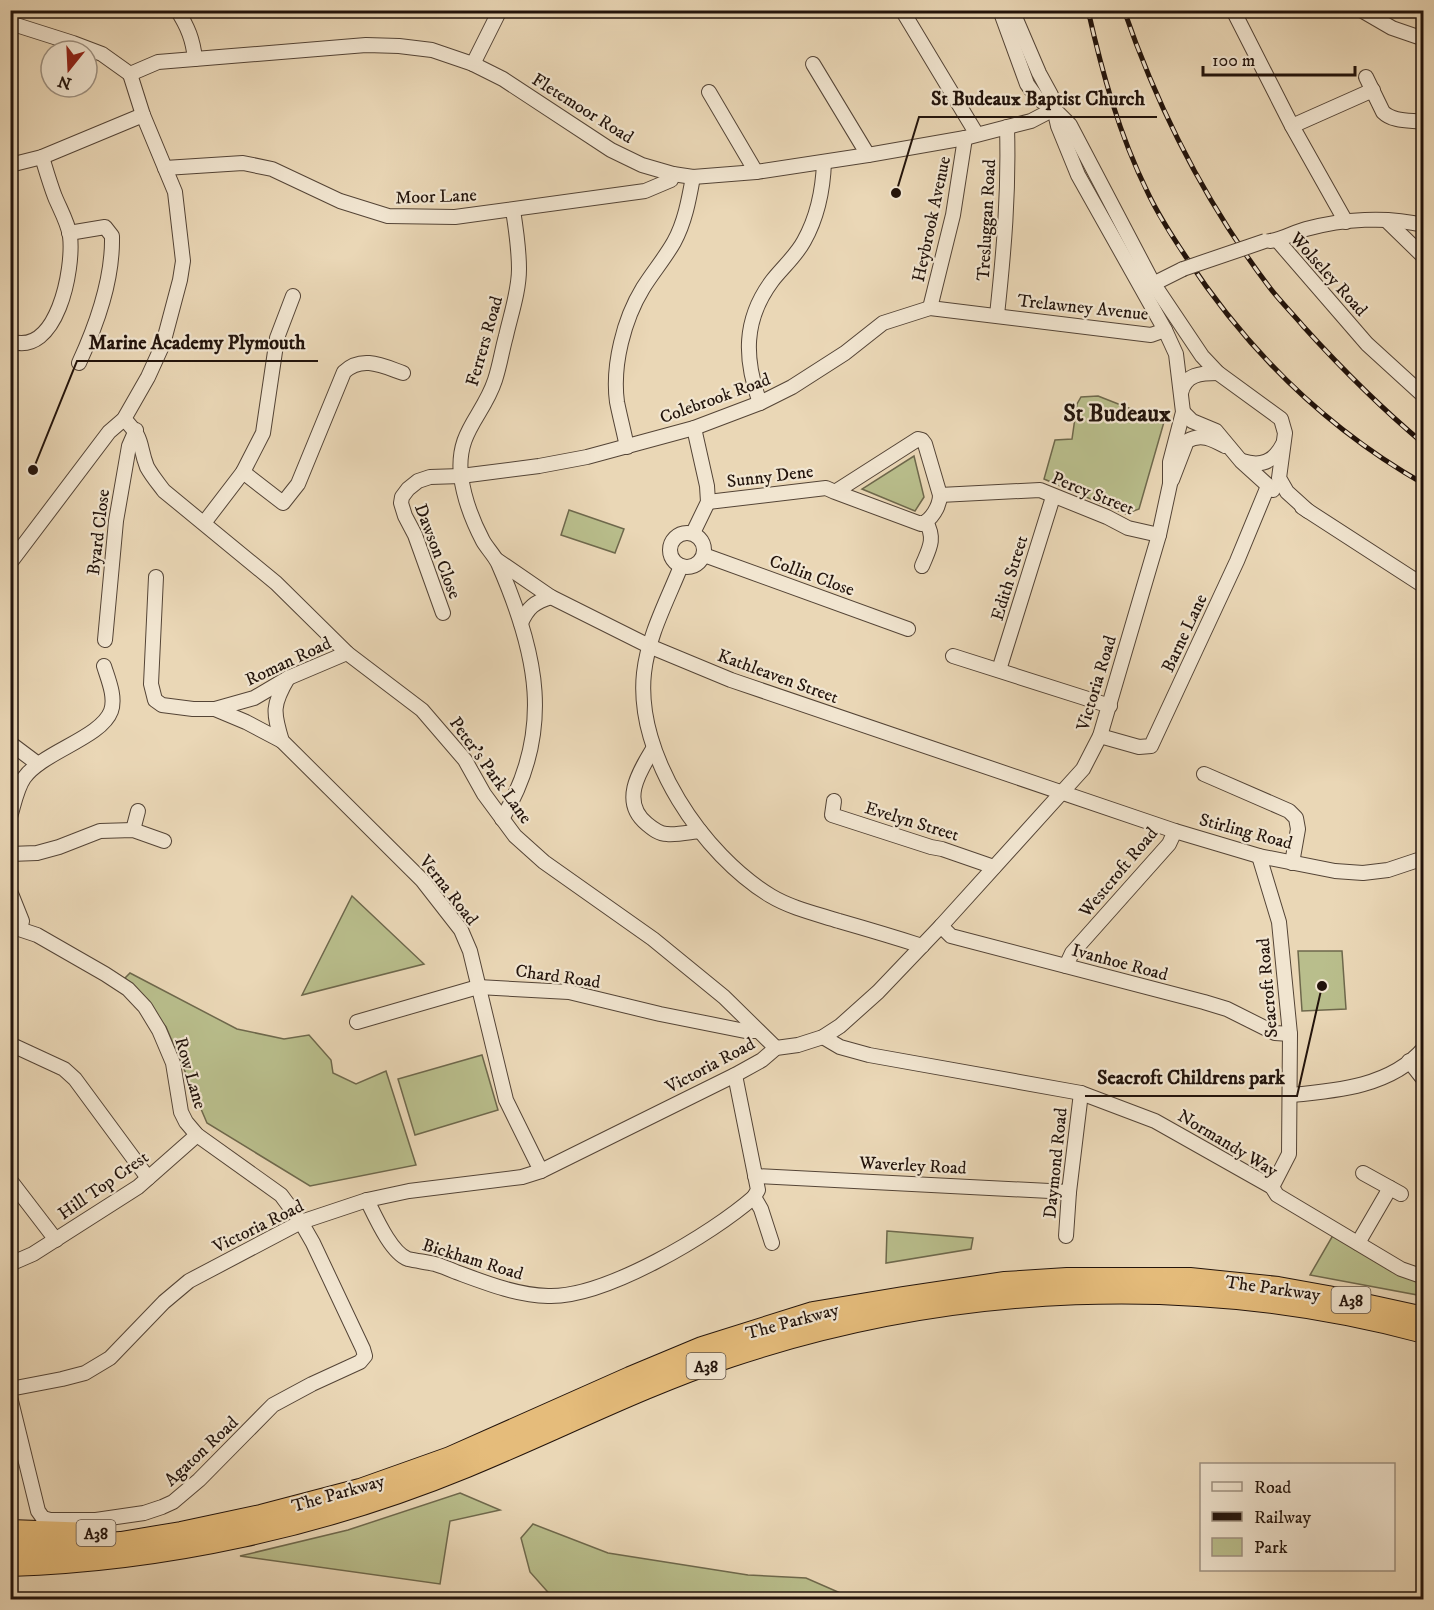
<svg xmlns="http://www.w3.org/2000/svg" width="1434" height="1610" font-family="'IM FELL DW Pica',serif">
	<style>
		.green { fill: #b9be8c; stroke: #6e684c; stroke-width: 1.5 }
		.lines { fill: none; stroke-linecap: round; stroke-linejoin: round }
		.minor-casing { stroke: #544436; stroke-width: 16 }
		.highway-casing { stroke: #22130b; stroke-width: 22 }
		.minor { stroke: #f1e5d0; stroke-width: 14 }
		.highway { stroke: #e5bc7b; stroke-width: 20 }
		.rail-casing { stroke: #22130b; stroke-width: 5 }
		.rail { stroke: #f1e5d0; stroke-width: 3; stroke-dasharray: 9; stroke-linecap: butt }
		.minor-bridge-casing { stroke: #544436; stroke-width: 16; stroke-linecap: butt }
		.minor-bridge { stroke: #f1e5d0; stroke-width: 14 }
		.labels { text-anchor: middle; stroke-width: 4.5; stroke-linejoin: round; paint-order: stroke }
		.shield { fill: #f1e5d0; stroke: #605246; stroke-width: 1.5 }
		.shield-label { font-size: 16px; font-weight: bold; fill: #22130b }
		.street-label { font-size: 18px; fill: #22130b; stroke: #f1e5d0 }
		.district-label { font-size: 24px; font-weight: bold; fill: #22130b; stroke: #f1e5d0 }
		.leader { fill: none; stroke: #22130b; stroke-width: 2 }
		.callout-dot { fill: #22130b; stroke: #f1e5d0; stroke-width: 2 }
		.callout-label { font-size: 20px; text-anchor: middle; font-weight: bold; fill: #22130b; stroke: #f1e5d0; stroke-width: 4.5; stroke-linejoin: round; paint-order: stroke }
	</style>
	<rect width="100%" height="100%" fill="#ead7b6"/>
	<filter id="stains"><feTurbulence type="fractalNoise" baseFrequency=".00333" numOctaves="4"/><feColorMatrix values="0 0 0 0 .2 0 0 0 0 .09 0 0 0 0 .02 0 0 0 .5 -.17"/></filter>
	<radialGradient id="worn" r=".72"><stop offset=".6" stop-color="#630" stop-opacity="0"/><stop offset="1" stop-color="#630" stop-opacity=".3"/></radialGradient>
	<!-- green -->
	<g class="green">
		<path d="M1098,396L1164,422L1139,509L1126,514L1044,479L1055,440L1072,439L1077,404L1081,397Z"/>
		<path d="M914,456L924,497L915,511L862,489Z"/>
		<path d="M569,510L624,529L615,553L561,535Z"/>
		<path d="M352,896L424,964L302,995Z"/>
		<path d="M1298,951H1342L1346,1009L1302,1011Z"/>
		<path d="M130,973L237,1029L284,1039L309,1035L331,1060L333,1073L356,1084L386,1071L416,1165L310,1186L207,1123L166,1027L125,978Z"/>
		<path d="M482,1055L498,1110L415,1135L398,1079Z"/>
		<path d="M1336,1230L1423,1277V1296L1310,1275Z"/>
		<path d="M887,1231L973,1238L971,1249L886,1263Z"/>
		<path d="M460,1493L500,1510L450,1521L440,1584L240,1556L348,1530Z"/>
		<path d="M533,1524L608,1553L748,1575L806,1578L854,1599H554L530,1572L521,1538Z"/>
	</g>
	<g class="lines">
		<!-- minor casing -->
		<g class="minor-casing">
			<g id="minor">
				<path d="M177,10C188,27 193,40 195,59"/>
				<path d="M902,10L976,133"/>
				<path d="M1000,10L1027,84L1037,98L1054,109L1070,125L1153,283L1202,356L1218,373L1281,419L1285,433L1279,478L1287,492L1308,511"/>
				<path d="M1233,10L1292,126L1346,222"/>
				<path d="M1361,10L1392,28L1424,39"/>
				<path d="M10,23L73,43L102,54L130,74"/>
				<path d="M473,64L500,10"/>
				<path d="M813,64L868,155"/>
				<path d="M130,74L158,62L366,45L399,46L432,50L473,64L503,79L611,150L642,165L673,174L693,177L756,172L868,155L965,138L1031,121L1054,109"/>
				<path d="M1366,77L1383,112C1393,122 1410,120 1424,122"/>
				<path d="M709,92L756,172"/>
				<path d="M1292,126L1373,90"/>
				<path d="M10,165L42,157L143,115"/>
				<path d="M165,168L243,163L272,169L340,201L388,216L455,217L645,191L671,180L673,174"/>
				<path d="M1387,221L1424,257"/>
				<path d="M69,233L105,227L112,236C113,280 97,324 79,363"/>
				<path d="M1277,240L1367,344L1424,396"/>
				<path d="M1270,241C1282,240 1294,232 1306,229C1343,219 1386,216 1424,225"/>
				<path d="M1147,287L1183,269"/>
				<path d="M930,308L953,215L965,138"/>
				<path d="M997,315C1004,250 1009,192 1007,127"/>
				<path d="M10,341C57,358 74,269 70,236C68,223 60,209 55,197C50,184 46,170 42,157"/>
				<path d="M1181,393C1185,374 1201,373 1218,373"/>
				<path d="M760,403C744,359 743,320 772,281C782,268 796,256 804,241C818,216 823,191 824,162"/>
				<path d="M1183,412L1192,421L1216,431L1241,461L1273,490"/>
				<path d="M124,419C145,440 138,444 147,467C152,476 158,483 164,491L276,583L347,653L422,710L465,760L484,794L515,836L544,862L653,939L724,997L776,1048"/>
				<path d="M627,447C624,432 620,417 617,402C612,365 624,319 643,288C653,272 665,258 674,242C685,222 689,199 693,177"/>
				<path d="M1242,461C1261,467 1274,462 1283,444"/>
				<path d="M243,472L283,503L298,484L344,372C362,355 383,366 403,373"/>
				<path d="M1172,480L1187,441C1201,433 1212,439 1225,446"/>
				<path d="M940,495L1040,490L1107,517L1128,528L1159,535"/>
				<path d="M708,502L826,488L835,492L921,524C931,521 940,506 940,495L925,444L922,440L918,439L835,492"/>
				<path d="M1302,507L1424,586"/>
				<path d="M204,523L243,472L263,433L277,338L293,296"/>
				<circle cx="687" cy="550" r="17"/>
				<path d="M693,533L708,502L707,486L694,428"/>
				<path d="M704,555L908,629"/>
				<path d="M497,560L551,597L649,646L731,680L1175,831L1259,856L1335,871L1363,873L1388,870L1424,858"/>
				<path d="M10,563L109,432L124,419L148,377L163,344L180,280L183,261L175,192L143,115L130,74"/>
				<path d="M681,566C667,601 648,636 644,673C635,755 703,855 771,896C791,908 817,914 839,921C867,929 894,937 922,946"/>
				<path d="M922,566C929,549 936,539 926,522"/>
				<path d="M156,577L151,684L155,700L162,705L193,709H215L254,698L288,678L347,653"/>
				<path d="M443,613L415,535L405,516L401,503L402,497L408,489L418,481L430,477L461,476L539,466L587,457L694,428L760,403L792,387L845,353L883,323L930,308L1151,335L1165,330"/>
				<path d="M521,623C528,607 535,602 551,597"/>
				<path d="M105,640L116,521L129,446L136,430"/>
				<path d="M953,656L1110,706"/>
				<path d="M999,670L1053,497"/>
				<path d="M288,678C272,705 273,712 282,741L422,880L461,930L470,951L506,1100L541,1171"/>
				<path d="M215,709L246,722L282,741"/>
				<path d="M1100,736L1139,747L1151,746L1237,561L1268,486"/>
				<path d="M10,743L38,764"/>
				<path d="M653,749C639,772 620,802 647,824C653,829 659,834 667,834C677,835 690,832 700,831"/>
				<path d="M1204,774L1289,811L1296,818L1298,829L1292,863"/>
				<path d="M834,801L832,815L931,847L942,849L994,867"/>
				<path d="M10,817C14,804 17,788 24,778C42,752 101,738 111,711C116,697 108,679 104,666"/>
				<path d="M502,819C555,731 537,652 498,563C494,555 487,548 483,541C472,520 464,499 461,476C456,431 483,417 495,380C500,365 502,350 506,336C511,314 519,291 519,269C519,249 516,229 513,210"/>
				<path d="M133,830L138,811"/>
				<path d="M10,854L37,853L59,847L100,831L133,830L164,841"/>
				<path d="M1259,856L1279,922L1290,1034L1289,1154L1272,1187"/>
				<path d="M10,891L22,921L20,928"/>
				<path d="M10,926L37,935L105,974L128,989L145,1007L159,1030L173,1063L181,1112L186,1122L197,1135L281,1195L301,1222L313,1243L363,1349L365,1356L360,1362L312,1384L273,1405L199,1480L173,1502L162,1507L144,1513L96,1520H50L43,1518L38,1511L10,1397"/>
				<path d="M941,926L951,936L1204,1002L1227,1009L1275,1033L1290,1034"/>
				<path d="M1066,966L1072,953L1169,844L1175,831"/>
				<path d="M357,1022L478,987L569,992L660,1014L745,1031H756"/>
				<path d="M823,1037L840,1047L869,1055L1081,1093L1155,1121L1272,1187L1277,1195L1401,1269L1424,1277"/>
				<path d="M10,1044L64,1069L75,1079L148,1178"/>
				<path d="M1409,1061L1424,1080"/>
				<path d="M735,1075L758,1190L754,1197L761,1209L772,1243"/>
				<path d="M1291,1095C1337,1091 1392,1086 1424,1048"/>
				<path d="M1363,1173L1401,1194"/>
				<path d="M755,1176L1069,1192"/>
				<path d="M10,1180L56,1240"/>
				<path d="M367,1200C375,1216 391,1253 408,1259C417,1261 426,1262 435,1264C442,1266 449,1269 456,1272C486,1283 516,1295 548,1296C605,1298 712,1234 754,1197"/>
				<path d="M1066,1236L1069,1192L1081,1093"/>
				<path d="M1358,1243L1390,1188"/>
				<path d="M10,1264L33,1254L138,1187L197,1135"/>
				<path d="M10,1389L62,1379L85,1373L110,1358L164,1302L189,1281L301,1222L367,1200L409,1191L522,1177L541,1171L735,1075L762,1060L776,1048L798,1045L823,1037L840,1026L878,992L941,926L1083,769L1100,736L1159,535L1170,484V462L1183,412L1176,354L1165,330L1078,175L1058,126L1051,95L1039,73L1012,10"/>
			</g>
		</g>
		<!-- highway casing -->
		<g class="highway-casing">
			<g id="highway">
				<path d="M10,1530L92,1533"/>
				<path d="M10,1549L121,1542L181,1532L261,1515L360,1489L450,1457L630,1377L702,1347L813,1312L903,1297L1005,1282L1067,1278H1190L1278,1287L1328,1296L1424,1317"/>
				<path d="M10,1566C165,1561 324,1526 467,1467C555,1431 640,1387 730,1357C952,1283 1197,1272 1424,1333"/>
			</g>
		</g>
		<!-- minor -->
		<use href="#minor" class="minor"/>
		<!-- highway -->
		<use href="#highway" class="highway"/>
		<!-- rail casing -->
		<g class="rail-casing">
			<g id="rail">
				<path d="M1088,10C1102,72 1119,134 1147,191C1158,215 1172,236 1186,257C1247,350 1327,429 1424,484"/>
				<path d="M1124,10C1158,109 1207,205 1270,288C1280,301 1292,313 1303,326C1341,368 1380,407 1424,444"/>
			</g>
		</g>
		<!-- rail -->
		<use href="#rail" class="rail"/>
		<!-- minor-bridge casing -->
		<g class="minor-bridge-casing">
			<path id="minor-bridge" d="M1183,269L1265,241"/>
		</g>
		<!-- minor-bridge -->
		<use href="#minor-bridge" class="minor-bridge"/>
	</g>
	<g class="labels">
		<!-- shield labels -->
		<g class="shield">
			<rect x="1331.5" y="1287" width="39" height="26" rx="4.5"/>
			<rect x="686.5" y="1353" width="39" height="26" rx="4.5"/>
			<rect x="76.5" y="1520" width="39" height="26" rx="4.5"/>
		</g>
		<g class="shield-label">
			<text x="1351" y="1306">A38</text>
			<text x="706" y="1372">A38</text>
			<text x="96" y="1539">A38</text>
		</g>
		<!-- street labels -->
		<g class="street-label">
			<text transform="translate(583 108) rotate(32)" y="6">Fletemoor Road</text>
			<text transform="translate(436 196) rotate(-2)" y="6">Moor Lane</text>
			<text transform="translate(931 219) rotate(-78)" y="6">Heybrook Avenue</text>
			<text transform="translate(986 220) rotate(-87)" y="6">Tresluggan Road</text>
			<text transform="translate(1329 274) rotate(48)" y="6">Wolseley Road</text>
			<text transform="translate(1083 307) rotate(6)" y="6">Trelawney Avenue</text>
			<text transform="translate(484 341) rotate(-74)" y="6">Ferrers Road</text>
			<text transform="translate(715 398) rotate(-20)" y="6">Colebrook Road</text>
			<text transform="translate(770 476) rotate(-7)" y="6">Sunny Dene</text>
			<text transform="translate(1093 493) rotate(22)" y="6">Percy Street</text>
			<text transform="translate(98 532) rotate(-83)" y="6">Byard Close</text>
			<text transform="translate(438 551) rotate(69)" y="6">Dawson Close</text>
			<text transform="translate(812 575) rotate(20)" y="6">Collin Close</text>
			<text transform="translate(1009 578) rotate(-73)" y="6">Edith Street</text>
			<text transform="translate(1184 633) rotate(-65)" y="6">Barne Lane</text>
			<text transform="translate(288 661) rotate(-25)" y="6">Roman Road</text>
			<text transform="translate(778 676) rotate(20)" y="6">Kathleaven Street</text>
			<text transform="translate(1096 683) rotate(-73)" y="6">Victoria Road</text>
			<text transform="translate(491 770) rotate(54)" y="6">Peter's Park Lane</text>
			<text transform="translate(912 821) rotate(17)" y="6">Evelyn Street</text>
			<text transform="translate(1246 831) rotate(15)" y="6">Stirling Road</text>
			<text transform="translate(1118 872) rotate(-50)" y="6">Westcroft Road</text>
			<text transform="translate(449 890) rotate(52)" y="6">Verna Road</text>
			<text transform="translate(1120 962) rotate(15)" y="6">Ivanhoe Road</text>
			<text transform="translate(558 976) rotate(8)" y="6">Chard Road</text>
			<text transform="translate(1267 988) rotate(-95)" y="6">Seacroft Road</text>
			<text transform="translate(710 1065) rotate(-28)" y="6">Victoria Road</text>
			<text transform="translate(191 1073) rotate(74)" y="6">Row Lane</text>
			<text transform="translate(1228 1143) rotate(31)" y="6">Normandy Way</text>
			<text transform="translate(1055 1163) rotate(-84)" y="6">Daymond Road</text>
			<text transform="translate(913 1165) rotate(3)" y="6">Waverley Road</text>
			<text transform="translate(103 1185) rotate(-35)" y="6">Hill Top Crest</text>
			<text transform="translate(258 1226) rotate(-26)" y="6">Victoria Road</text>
			<text transform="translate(473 1259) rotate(17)" y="6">Bickham Road</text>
			<text transform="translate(1273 1288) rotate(8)" y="6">The Parkway</text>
			<text transform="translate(792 1321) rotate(-15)" y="6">The Parkway</text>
			<text transform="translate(201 1451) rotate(-43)" y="6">Agaton Road</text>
			<text transform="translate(338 1493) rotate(-16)" y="6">The Parkway</text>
		</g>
		<!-- district labels -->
		<g class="district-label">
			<text x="1117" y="421">St Budeaux</text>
		</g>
	</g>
	<!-- callouts -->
	<path class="leader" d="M896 193L919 117H1157M33 470L77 361H318M1322 986L1297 1096H1085"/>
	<g class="callout-dot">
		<circle cx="896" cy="193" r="6"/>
		<circle cx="33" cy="470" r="6"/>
		<circle cx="1322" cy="986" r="6"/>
	</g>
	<g class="callout-label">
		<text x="1038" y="105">St Budeaux Baptist Church</text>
		<text x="197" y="349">Marine Academy Plymouth</text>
		<text x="1191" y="1084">Seacroft Childrens park</text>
	</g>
	<!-- margin -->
	<rect width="1434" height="1610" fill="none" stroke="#ead7b6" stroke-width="36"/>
	<rect x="12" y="12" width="1410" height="1586" fill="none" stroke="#22130b" stroke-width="3"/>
	<rect x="18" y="18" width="1398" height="1574" fill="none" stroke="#22130b" stroke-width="1.5"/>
	<!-- legend -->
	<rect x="1200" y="1463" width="195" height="108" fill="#f1e5d0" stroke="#9e9181" stroke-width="1.5"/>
	<rect x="1212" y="1482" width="30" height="9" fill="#f1e5d0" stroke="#9e9181" stroke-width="1.5"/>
	<text x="1254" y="1493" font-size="18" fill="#22130b">Road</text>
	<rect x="1212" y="1512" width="30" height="9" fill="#22130b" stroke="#9e9181" stroke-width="1.5"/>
	<text x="1254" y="1523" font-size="18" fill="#22130b">Railway</text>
	<rect x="1212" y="1538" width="30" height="18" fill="#b9be8c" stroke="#9e9181" stroke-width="1.5"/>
	<text x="1254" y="1553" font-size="18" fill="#22130b">Park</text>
	<!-- north arrow -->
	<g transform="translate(69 69) rotate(198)"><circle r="28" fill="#f1e5d0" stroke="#9e9181" stroke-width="1.5"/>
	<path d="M0-4.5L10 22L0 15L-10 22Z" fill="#8f2418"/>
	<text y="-9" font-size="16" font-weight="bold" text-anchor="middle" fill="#22130b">N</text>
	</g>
	<!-- scale -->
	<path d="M1203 66v9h152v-9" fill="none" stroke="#22130b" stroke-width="3"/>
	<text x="1212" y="66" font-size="18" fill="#22130b" stroke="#f1e5d0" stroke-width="4.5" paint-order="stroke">100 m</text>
	<rect width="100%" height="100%" filter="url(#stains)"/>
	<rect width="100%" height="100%" fill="url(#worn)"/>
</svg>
